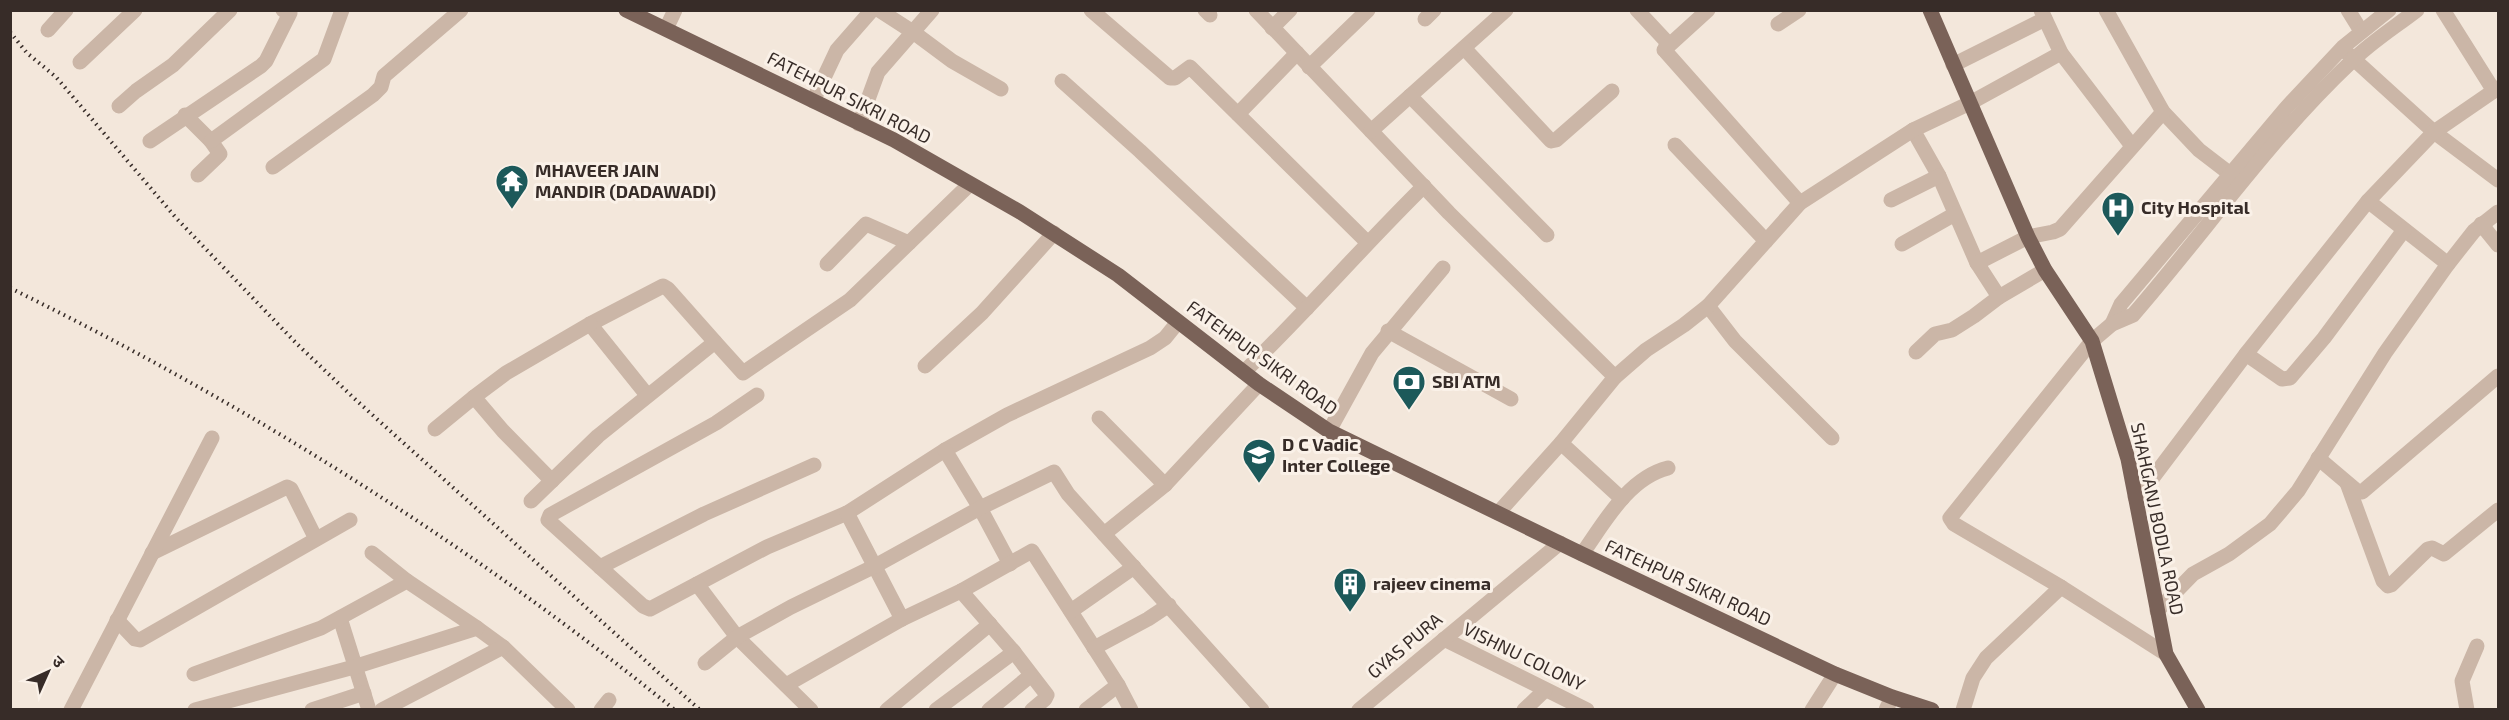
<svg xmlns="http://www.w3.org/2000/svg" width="2509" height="720" font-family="'Exo 2','Noto Sans Devanagari',sans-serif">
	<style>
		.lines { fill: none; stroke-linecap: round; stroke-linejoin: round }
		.minor { stroke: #cbb6a7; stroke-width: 15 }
		.major { stroke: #7a6258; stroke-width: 15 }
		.rail { stroke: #372c28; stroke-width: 4; stroke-dasharray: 1.5 4.5; stroke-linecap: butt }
		.labels { text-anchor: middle; stroke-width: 6; stroke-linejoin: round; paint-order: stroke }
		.street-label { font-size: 18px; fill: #372c28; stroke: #faf1e8 }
		.poi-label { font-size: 18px; font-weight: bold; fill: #372c28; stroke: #faf1e8; text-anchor: start }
	</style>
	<rect width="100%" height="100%" fill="#f3e7db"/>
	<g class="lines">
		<!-- minor -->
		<g class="minor">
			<path d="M879,10L913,32L952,61L1001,89"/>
			<path d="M1091,10L1170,78H1175L1190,67L1367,242"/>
			<path d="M1205,10L1210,15"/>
			<path d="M1256,10L1449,213L1615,377"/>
			<path d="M1506,10L1410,96L1547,235"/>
			<path d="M1637,10L1666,41V52L1800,203"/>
			<path d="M2041,10L2061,53L2132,146"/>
			<path d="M2106,10L2163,112L2199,150L2229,173"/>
			<path d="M2348,10L2361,31"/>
			<path d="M2443,10L2494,91"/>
			<path d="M1425,19L1434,10"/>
			<path d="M1778,24L1799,10"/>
			<path d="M1272,28L1290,10"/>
			<path d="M666,29L675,10"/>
			<path d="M48,30L66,10"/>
			<path d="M1464,48L1551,141L1556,140L1612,91"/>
			<path d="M1664,50L1708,10"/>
			<path d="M2347,53L2434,132L2498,180"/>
			<path d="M80,62L135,10"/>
			<path d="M1953,65L2045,19"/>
			<path d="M1309,67L1368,10"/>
			<path d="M1062,81L1140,151L1307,308"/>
			<path d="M813,101L837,50L872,10"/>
			<path d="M119,106L136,91L173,65L230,10"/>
			<path d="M1238,114L1297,53"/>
			<path d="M185,115L211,141L220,154L198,175"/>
			<path d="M859,124L878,72L932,10"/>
			<path d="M1913,130L1939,176L1977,263L1999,297L2045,270"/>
			<path d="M1371,131L1410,96"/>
			<path d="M150,141L261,66L266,61L290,13L283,10"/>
			<path d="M211,141L324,59L342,10"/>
			<path d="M1675,145L1766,241"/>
			<path d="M273,167L373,95L381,87L384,76L461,10"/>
			<path d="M1891,200L1939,176"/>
			<path d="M2368,201L2448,264"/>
			<path d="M2481,224L2498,245"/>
			<path d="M1902,244L1955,214"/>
			<path d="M1977,263L2028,237L2053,232L2060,229L2163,112"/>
			<path d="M827,264L866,224L909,243"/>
			<path d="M1708,306L1735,341L1832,438"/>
			<path d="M2112,324L2121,304L2286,108L2343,47L2389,10"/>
			<path d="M1388,331L1511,399"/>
			<path d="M1916,352L1935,334L1952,330L1974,316L1999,297"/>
			<path d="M2246,354L2282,379L2290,378L2324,338L2404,230"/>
			<path d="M925,366L982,313L1054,233"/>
			<path d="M1244,372C1306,312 1362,247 1424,186"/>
			<path d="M647,395L590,324L663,286L668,289L715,342"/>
			<path d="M757,395L716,423L550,515L548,520L643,606L650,609L767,547L847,513L945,450L1007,415L1150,348L1165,338L1178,322"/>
			<path d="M1099,418L1165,485L1259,384"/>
			<path d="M435,429L474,397"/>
			<path d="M1329,431L1372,353L1443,268"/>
			<path d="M1561,443L1622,499"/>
			<path d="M945,450L980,508L1010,564"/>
			<path d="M2318,458L2357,491L2362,492L2498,376"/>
			<path d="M552,481L503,431L474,397L506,373L590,324"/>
			<path d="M2347,483L2383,581L2388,586L2391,585L2428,549L2432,548L2444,554L2498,510"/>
			<path d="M2135,497L2151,480L2246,354L2368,201L2434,132L2498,88"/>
			<path d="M531,501L598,436L715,342L743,373L850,300L970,184"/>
			<path d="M847,513L902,619"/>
			<path d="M1498,513L1561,443L1615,377L1646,350L1684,325L1708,306L1800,203L1913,130L1970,103L2061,53"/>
			<path d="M1104,534L1165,485"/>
			<path d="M152,553L287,487L291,489L316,539"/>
			<path d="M372,553L407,581"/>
			<path d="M1582,554C1604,523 1628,478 1668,468"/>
			<path d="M600,567L704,514L814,465"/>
			<path d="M697,584L737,637L811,710"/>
			<path d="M961,591L1032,551L1118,685L1131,710"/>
			<path d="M1071,611L1134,567"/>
			<path d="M2157,611L2193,574L2229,554L2270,524L2298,491L2385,353L2448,264L2474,231L2498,212"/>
			<path d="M340,618L369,710"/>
			<path d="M117,620L135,639L140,640L350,520"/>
			<path d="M477,628L503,647L568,710"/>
			<path d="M1444,639L1587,710"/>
			<path d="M1094,648L1148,619L1169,605"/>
			<path d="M2166,654L2061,587L1954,524L1950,518L2092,341L2112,324L2133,315C2206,231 2270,138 2352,61C2371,42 2395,27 2417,10"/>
			<path d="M705,663L737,637L791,607L875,566L980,508L1054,472L1068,494L1262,710"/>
			<path d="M194,674L321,628L407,581L477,628L354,667L195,710"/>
			<path d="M786,685L902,619L961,591L1014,652L1047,695L1045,699L1032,710"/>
			<path d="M71,710L212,438"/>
			<path d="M312,710L364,693"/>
			<path d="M382,710L503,647"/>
			<path d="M601,710L609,700"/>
			<path d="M887,710L990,624"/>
			<path d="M936,710L1014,652"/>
			<path d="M989,710L1030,676"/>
			<path d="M1086,710L1118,685"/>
			<path d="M1359,710L1560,543"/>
			<path d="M1524,710L1545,690"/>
			<path d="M1812,710L1835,674"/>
			<path d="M1886,710L1892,697"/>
			<path d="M1963,710L1973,678L1986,658L2061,587"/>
			<path d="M2467,710L2462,681L2477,646"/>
		</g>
		<!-- major -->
		<g class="major">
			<path d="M626,10L894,140L1020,212L1118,275L1259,384L1329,431L1582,554L1835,674L1892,697L1932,710"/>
			<path d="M1930,10L2028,237L2045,270L2092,341L2128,459L2166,654L2198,710"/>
		</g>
		<!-- rail -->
		<g class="rail">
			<path d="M10,32L27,53L56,77L177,219L297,344L357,401L700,710"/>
			<path d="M10,288C247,404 470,544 675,710"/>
		</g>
	</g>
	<!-- icons -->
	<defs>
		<g id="temple-pin" transform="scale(1.725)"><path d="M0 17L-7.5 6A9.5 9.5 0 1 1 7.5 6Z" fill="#1c595a" stroke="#faf1e8"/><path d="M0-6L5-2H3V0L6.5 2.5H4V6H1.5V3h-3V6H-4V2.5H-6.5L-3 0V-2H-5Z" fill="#fff"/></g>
		<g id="hospital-pin" transform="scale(1.725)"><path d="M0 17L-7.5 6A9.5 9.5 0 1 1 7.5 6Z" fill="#1c595a" stroke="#faf1e8"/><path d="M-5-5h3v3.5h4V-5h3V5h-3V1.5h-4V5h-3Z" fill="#fff"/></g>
		<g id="bank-pin" transform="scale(1.725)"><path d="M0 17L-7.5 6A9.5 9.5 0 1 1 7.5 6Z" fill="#1c595a" stroke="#faf1e8"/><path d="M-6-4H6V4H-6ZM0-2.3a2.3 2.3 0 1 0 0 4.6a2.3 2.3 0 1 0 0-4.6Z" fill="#fff"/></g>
		<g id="university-pin" transform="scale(1.725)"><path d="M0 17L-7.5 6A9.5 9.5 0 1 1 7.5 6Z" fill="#1c595a" stroke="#faf1e8"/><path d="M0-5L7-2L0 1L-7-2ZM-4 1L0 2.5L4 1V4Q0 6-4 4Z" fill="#fff"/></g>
		<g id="building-pin" transform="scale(1.725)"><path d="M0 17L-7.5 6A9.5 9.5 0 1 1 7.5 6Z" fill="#1c595a" stroke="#faf1e8"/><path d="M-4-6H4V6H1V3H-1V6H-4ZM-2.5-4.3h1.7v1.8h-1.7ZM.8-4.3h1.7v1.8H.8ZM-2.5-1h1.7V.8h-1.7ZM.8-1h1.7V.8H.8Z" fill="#fff"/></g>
	</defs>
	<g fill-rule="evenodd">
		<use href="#temple-pin" x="512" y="181"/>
		<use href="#hospital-pin" x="2118" y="208"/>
		<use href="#bank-pin" x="1409" y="382"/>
		<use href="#university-pin" x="1259" y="455"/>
		<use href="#building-pin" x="1350" y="584"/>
	</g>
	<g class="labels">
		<!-- street labels -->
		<g class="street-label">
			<text transform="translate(849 98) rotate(27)" y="6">FATEHPUR SIKRI ROAD</text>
			<text transform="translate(1262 358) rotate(36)" y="6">FATEHPUR SIKRI ROAD</text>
			<text transform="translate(2157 519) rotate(78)" y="6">SHAHGANJ BODLA ROAD</text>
			<text transform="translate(1688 583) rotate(25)" y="6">FATEHPUR SIKRI ROAD</text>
			<text transform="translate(1405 646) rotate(-40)" y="6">GYAS PURA</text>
			<text transform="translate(1524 657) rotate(26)" y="6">VISHNU COLONY</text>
		</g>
		<!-- poi labels -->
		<g class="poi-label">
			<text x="535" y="177">MHAVEER JAIN<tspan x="535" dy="21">MANDIR (DADAWADI)</tspan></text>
			<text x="2141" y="214">City Hospital</text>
			<text x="1432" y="388">SBI ATM</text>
			<text x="1282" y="451">D C Vadic<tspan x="1282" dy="21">Inter College</tspan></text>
			<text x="1373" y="590">rajeev cinema</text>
		</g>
	</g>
	<!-- border -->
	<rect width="2509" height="720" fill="none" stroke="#372c28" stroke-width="24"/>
	<!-- north arrow -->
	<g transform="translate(48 672) rotate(45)" stroke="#faf1e8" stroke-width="4.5" paint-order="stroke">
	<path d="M0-4.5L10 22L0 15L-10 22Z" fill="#372c28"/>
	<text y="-9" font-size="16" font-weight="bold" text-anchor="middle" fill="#372c28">उ</text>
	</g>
</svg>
